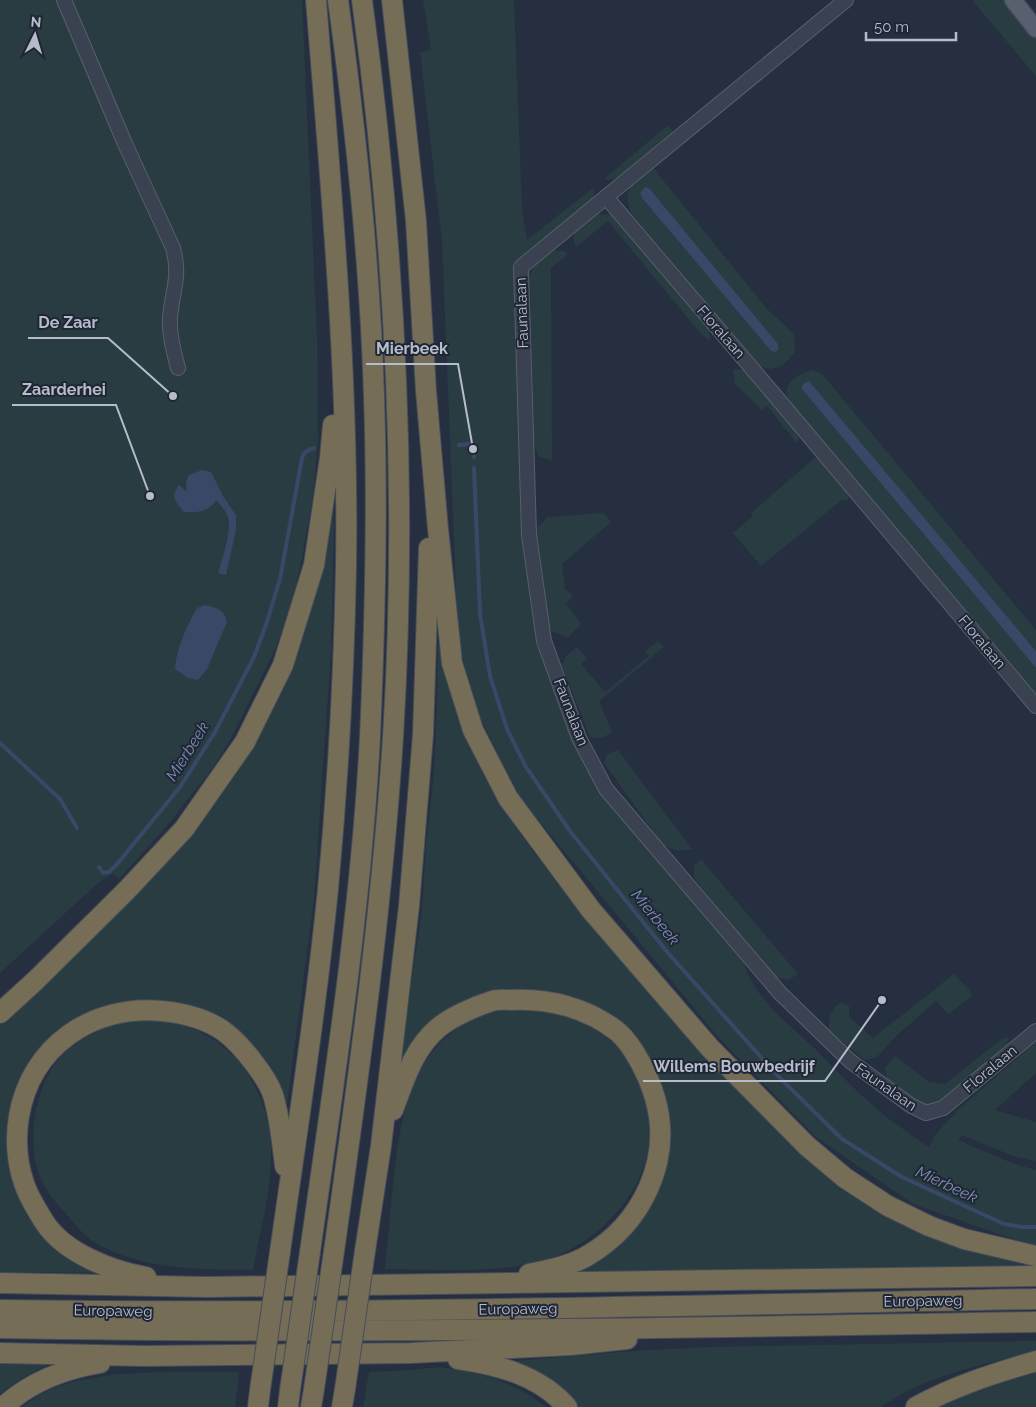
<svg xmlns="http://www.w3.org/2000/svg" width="1036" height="1407" font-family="Raleway,sans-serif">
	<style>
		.green { fill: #283c41; fill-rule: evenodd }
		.water { fill: #3a4867 }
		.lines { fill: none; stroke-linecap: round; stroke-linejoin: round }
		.stream { stroke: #3a4867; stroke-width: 4 }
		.minor-casing { stroke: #585f6d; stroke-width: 16 }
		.major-casing { stroke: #444a59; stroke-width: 19 }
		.highway-casing { stroke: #454c5a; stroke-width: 22 }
		.minor { stroke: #3a4150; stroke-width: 14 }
		.major { stroke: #586070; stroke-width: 16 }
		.highway { stroke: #766d57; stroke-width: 20 }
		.highway-bridge-casing { stroke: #454c5a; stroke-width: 22; stroke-linecap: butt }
		.highway-bridge { stroke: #766d57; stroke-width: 20 }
		.labels { text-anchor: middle; stroke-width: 4; stroke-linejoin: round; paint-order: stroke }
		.street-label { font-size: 15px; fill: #b7bcca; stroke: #1f2635 }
		.water-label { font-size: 16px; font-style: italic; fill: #7f8fb2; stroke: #1f2635 }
		.leader { fill: none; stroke: #b7bcca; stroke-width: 2 }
		.callout-dot { fill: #b7bcca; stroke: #1f2635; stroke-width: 2 }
		.callout-label { font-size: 16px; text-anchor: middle; font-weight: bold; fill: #b7bcca; stroke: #1f2635; stroke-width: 4; stroke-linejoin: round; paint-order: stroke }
	</style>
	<rect width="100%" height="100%" fill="#262f40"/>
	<!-- green -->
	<g class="green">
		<path d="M0,0H302L317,339L318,441L313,496L303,553L292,605L274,652L230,740L212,769L192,794L166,827L119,879L113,873L98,883L0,973Z"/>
		<path d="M423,0H514L522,209L527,240L594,187L593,200L514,263L527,555L534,622L569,728L606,795L743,961C756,1000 783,1019 811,1045C833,1066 853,1089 877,1109C893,1123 912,1135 929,1147L935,1135L959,1109L1036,1042V1073L995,1110L1036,1122V1161L1013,1156L962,1135L958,1140L1012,1163L1036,1170V1247L913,1204L816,1137L718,1037L521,799L475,708L458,640L442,241L420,52L431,50Z"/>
		<path d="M972,0H1006L1036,38V76Z"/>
		<path d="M668,125L673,131L617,178L608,180L604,179Z"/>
		<path d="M651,165L766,308L794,334L795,352C784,365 778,373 759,366L631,213C622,188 633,181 651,165ZM645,187L649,188L778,344L777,350L771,351L642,198L640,193Z"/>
		<path d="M597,214L612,215L709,328L710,341L700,333L608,221L576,247C568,231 583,220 597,214Z"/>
		<path d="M554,250L565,251L568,254L551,268L552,460L539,457L534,444L530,277C532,263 542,258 554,250Z"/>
		<path d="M733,369L745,370L795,428L799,440L796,442L767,406L762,410L735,384Z"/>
		<path d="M813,370L822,374L1036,630V651L809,382L804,383L801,388L1036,668V694L790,404C789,400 787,396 787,392C786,379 803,373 813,370Z"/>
		<path d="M817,456L847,489L849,495L847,502L843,499L761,566L733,533L752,517L751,513Z"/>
		<path d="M333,469L334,531L331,650L314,899L284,1127L222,1027L108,1010L20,1082L12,1105L7,1135L33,1214L114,1273L0,1272V1022L31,994L267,720Z"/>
		<path d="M603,513L611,522L562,564L565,589L573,595L566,603L581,624L568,638L550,630L536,529L548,517Z"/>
		<path d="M658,641L664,647L599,701L612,732L602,738L590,737L562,666L566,656L577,647L587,659L581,664L605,692L649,656L645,651Z"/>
		<path d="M438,642C445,673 452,705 464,733C488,791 524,843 564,890L774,1123L956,1245L1009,1260L1036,1265V1268L562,1271L648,1201L654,1068L643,1047L626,1027L600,1008L574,997L555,994L476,1002L400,1077L406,1018L422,911L426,844L434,773L437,702Z"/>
		<path d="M618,750L692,849L677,851L663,845L604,763L607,754Z"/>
		<path d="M701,859L798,974L788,980L778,978L767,971L694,878V866Z"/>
		<path d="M954,974L968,988L972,996L949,1014L936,1001L895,1037L877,1057L865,1060L829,1031C828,1018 831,1008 842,1002L849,1006V1017L873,1038Z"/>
		<path d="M540,1008C569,1014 591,1023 614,1043C630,1056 642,1083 645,1102C647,1111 649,1120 650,1128C651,1180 614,1226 571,1249C518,1277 443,1269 385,1269C388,1241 390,1213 393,1186C400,1119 410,1045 480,1016C499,1008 520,1009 540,1008Z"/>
		<path d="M131,1021C144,1021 158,1020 172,1023C234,1035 269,1090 271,1150C272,1190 260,1231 253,1270C198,1269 143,1271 94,1242C84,1236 75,1224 67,1215C57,1204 47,1193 41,1179C26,1144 34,1089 58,1060C76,1038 104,1027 131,1021Z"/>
		<path d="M1003,1038H1009L1004,1051L939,1105H923L888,1083L885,1068L895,1056L929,1082L945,1084Z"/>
		<path d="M1036,1341V1352C1018,1354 1001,1360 984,1364C948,1374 911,1385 881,1407H576L537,1375L514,1361L634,1351L709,1347Z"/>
		<path d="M0,1361L56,1362C35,1370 17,1379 0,1394Z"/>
		<path d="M440,1367C478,1373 516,1381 546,1407H363L369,1372L409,1370Z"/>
		<path d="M239,1372L235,1407H22C28,1403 34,1398 41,1394C94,1366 180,1373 239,1372Z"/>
		<path d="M1036,1372V1407H938L947,1402Z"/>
	</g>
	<!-- water -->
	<g class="water">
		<path d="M645,187L649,188L778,344V350L775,352L771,351L642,198L640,193Z"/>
		<path d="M809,381L1036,651V668L801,388L804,383Z"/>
		<path d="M202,470L211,472L223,496L236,515V530L226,575L218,573C222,559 232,531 228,517C226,511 220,504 216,500C210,512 195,513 184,512C175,501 170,496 179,485L187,492L186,482L189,475Z"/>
		<path d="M204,605C216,607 225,610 227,622L207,669L198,680L188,678L175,669C176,649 187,625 197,608Z"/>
	</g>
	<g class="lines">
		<!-- stream -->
		<g class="stream">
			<path d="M459,445L469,444L473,449L474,457"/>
			<path d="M474,468L480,614L490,676L507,729L526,767L570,831L668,953L777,1075L842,1139L902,1177L1004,1224L1022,1227H1036"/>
			<path d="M0,743L60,799L77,828"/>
			<path d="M99,867L103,873L109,872L118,863L180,787L215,732L254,657L266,625L280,579L302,458C304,452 307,450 314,448"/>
		</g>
		<!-- minor casing -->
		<g class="minor-casing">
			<g id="minor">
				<path d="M64,0L126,146L173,248C181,277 172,291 170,318C169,335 174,352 178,368"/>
				<path d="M846,0L606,197L772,392L1036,706"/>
				<path d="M606,197L521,267L529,535L544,641L579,738L606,789L780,993L850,1061L910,1105L926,1113L943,1108L1036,1031"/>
			</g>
		</g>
		<!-- major casing -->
		<g class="major-casing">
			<path id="major" d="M1013,0L1036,29"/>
		</g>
		<!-- highway casing -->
		<g class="highway-casing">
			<g id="highway">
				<path d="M392,0L416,221L426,391L438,529L452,663L473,730L508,798L591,910L710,1048L807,1146L845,1178L888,1206L929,1226L964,1239L1036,1256"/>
				<path d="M0,1013L35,981L126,891L184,829L245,742L283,665L314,565L330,458L333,425"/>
				<path d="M393,1110C404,1081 413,1049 438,1028C451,1017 476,1006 492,1001C498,999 505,1000 511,1000C549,998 588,1008 618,1032C634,1046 649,1077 655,1098C673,1160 642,1224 587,1256C570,1266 548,1270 529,1274"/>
				<path d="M334,1251C358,1080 382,910 393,737C408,491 395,244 362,0"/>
				<path d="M365,1251L381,1146L409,906L423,735L429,548"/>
				<path d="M280,1252C297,1131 316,1010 328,889C338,782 344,674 346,567C349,378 331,189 316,0"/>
				<path d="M310,1252C334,1081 361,910 370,737C375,624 378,510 374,396C370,264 356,131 338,0"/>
				<path d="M146,1277C111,1271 65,1253 45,1223C41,1217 37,1210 33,1203C18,1177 14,1145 19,1116C31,1046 93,1004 162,1011C183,1013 204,1018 222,1030C235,1039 245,1051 254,1063C261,1072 269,1083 273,1095C280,1118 282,1142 285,1166"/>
				<path d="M0,1283L207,1287L1036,1276"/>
				<path d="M0,1310C345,1315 691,1305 1036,1299"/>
				<path d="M0,1328C345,1334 691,1328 1036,1322"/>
				<path d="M0,1353L144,1356L411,1353L571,1345L627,1339"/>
				<path d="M458,1359C498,1365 539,1375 567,1407"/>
				<path d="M3,1407C31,1381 64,1369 100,1363"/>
				<path d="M258,1407L260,1390"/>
				<path d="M288,1407L290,1390"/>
				<path d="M311,1407L314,1389"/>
				<path d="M342,1407L345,1389"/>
				<path d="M916,1407C954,1386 995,1373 1036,1361"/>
			</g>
		</g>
		<!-- minor -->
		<use href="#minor" class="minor"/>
		<!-- major -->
		<use href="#major" class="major"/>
		<!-- highway -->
		<use href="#highway" class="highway"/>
		<!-- highway-bridge casing -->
		<g class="highway-bridge-casing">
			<g id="highway-bridge">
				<path d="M314,1389L334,1251"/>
				<path d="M345,1389L365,1251"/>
				<path d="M260,1390L280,1252"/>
				<path d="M290,1390L310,1252"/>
			</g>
		</g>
		<!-- highway-bridge -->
		<use href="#highway-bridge" class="highway-bridge"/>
	</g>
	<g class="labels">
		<!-- street labels -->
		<g class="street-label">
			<text transform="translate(522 313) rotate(-92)" y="5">Faunalaan</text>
			<text transform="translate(721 332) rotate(49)" y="5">Floralaan</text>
			<text transform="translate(982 642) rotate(50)" y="5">Floralaan</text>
			<text transform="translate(571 712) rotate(69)" y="5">Faunalaan</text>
			<text transform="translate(990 1069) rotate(-40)" y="5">Floralaan</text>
			<text transform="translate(886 1087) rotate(35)" y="5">Faunalaan</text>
			<text transform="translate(923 1301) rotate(-1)" y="5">Europaweg</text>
			<text transform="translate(518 1309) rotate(-1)" y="5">Europaweg</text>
			<text transform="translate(113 1311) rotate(1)" y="5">Europaweg</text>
		</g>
		<!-- water labels -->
		<g class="water-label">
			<text transform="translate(187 751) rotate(-58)" y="6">Mierbeek</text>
			<text transform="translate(656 917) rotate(51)" y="6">Mierbeek</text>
			<text transform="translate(947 1184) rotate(25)" y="6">Mierbeek</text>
		</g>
	</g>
	<!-- callouts -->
	<path class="leader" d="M173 396L108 338H28M473 449L458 364H366M150 496L116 405H12M882 1000L825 1081H643"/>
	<g class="callout-dot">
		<circle cx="173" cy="396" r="5"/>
		<circle cx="473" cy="449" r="5"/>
		<circle cx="150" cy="496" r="5"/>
		<circle cx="882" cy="1000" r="5"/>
	</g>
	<g class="callout-label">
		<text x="68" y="328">De Zaar</text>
		<text x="412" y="354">Mierbeek</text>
		<text x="64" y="395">Zaarderhei</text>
		<text x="734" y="1072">Willems Bouwbedrijf</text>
	</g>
	<!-- north arrow -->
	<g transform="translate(35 35) rotate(5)" stroke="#1f2635" stroke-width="4" paint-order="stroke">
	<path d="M0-4L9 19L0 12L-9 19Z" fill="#b7bcca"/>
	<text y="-8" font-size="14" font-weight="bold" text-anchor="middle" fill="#b7bcca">N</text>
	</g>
	<!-- scale -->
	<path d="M866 32v8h90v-8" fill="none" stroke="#b7bcca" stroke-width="2.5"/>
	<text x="874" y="32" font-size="15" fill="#b7bcca" stroke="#1f2635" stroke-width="4" paint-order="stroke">50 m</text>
</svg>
